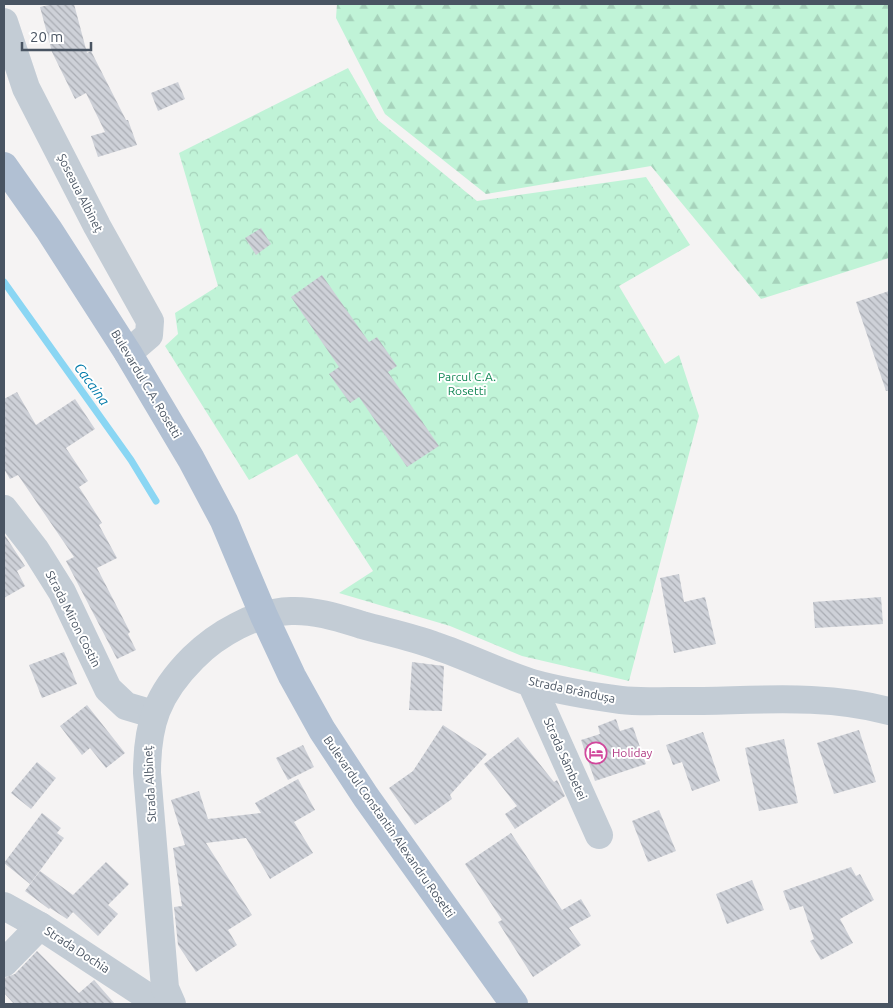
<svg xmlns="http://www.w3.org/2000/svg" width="893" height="1008" font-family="Ubuntu,sans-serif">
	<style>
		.forest { fill: url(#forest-firs) }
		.park { fill: url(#park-crowns) }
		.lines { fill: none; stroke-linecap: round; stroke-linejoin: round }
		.stream { stroke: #8ad6f3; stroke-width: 7 }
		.building { fill: url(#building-back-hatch) }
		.minor { stroke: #c3ccd5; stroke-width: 28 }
		.major { stroke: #b1c0d3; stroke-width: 28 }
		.labels { text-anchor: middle; stroke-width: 4; stroke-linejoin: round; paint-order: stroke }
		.street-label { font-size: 12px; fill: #495462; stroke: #fff }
		.park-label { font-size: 12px; fill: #118654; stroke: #fff }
		.hotel-label { font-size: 12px; fill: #b23c85; stroke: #fff; text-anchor: start }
		.water-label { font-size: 14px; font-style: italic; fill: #047cab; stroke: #fff }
	</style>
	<defs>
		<pattern id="forest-firs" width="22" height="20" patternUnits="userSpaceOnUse" patternTransform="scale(1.25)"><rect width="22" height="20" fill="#c0f3d7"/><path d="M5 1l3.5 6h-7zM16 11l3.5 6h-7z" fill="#a6d2bb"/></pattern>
		<pattern id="park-crowns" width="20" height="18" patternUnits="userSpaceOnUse" patternTransform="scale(1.25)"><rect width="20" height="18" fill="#c0f3d7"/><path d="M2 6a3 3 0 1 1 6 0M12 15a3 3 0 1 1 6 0" fill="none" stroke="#a6d2bb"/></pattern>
		<pattern id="building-back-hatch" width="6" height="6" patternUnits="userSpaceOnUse" patternTransform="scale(1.25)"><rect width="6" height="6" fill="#ced1d8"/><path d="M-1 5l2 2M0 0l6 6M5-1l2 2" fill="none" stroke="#a9acb3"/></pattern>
	</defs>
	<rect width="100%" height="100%" fill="#f5f3f3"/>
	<!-- forest -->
	<path class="forest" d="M337,4H889V258L761,299L651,166L486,194L385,114L336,18Z"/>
	<!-- park -->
	<path class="park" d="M348,68L378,120L477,201L646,177L690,245L619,286L665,364L679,355L699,416L629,681L522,656L450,626L339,593L373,571L297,454L249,480L165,346L178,334L175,313L218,286L179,153Z"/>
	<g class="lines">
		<!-- stream -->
		<path class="stream" d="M4,282L131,460L156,501"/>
	</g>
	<!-- building -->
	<g class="building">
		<path d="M53,4H74L87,53L91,51L126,120H128L137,145L98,157L91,136L105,132L86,93L75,99L52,52L40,7Z"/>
		<path d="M178,82L185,99L158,111L151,93Z"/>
		<path d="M261,228L271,244L256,255L245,238Z"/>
		<path d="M322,275L369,342L377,337L397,366L388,372L439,446L407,467L359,397L350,403L329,374L339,367L291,297Z"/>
		<path d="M889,291V391H886L856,302Z"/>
		<path d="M17,392L36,425L75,399L95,429L66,448L88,481L79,487L102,523L99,525L117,558L97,568L130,632L128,634L136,650L117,659L66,561L74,557L18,475L10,479L4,469V399Z"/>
		<path d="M4,534L25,566L17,571L25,586L4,598Z"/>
		<path d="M679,574L684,602L705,597L716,644L674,653L660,578Z"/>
		<path d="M881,597L883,624L815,628L813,602Z"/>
		<path d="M64,652L77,684L42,698L29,665Z"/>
		<path d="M412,662L444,666L442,711L409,710Z"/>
		<path d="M87,705L125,753L106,768L90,748L82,755L60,726Z"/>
		<path d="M616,719L620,731L633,727L646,764L595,781L581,740L600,734L598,726Z"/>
		<path d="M443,725L487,754L450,795L452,799L415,825L389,788L413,771Z"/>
		<path d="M859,730L876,782L834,794L817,743Z"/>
		<path d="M703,732L720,781L692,791L682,762L673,765L666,745Z"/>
		<path d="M518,737L554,782L557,780L565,796L515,829L505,814L517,806L484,764Z"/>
		<path d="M784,739L798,803L759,811L745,748Z"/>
		<path d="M303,745L314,767L288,780L276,758Z"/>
		<path d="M37,762L56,778L31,809L11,793Z"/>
		<path d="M298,779L315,810L294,822L313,853L270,879L246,838L206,843L252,915L228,930L237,945L196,972L178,945L174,907L182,906L173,848L185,845L171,800L199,791L208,819L261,813L255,803Z"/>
		<path d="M659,810L676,851L648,862L632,821Z"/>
		<path d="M42,813L61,828L57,833L64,838L30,884L4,863Z"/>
		<path d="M511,833L562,910L581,899L591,916L569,928L581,945L533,977L498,922L502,920L465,864Z"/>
		<path d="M106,862L129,884L108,905L118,914L98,936L73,912L67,919L50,908L49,909L25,891L40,871L73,895Z"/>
		<path d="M851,867L856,876L860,874L874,900L840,919L853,943L821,960L810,941L814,939L803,906L790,910L783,891Z"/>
		<path d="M752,880L764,910L727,924L716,894Z"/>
		<path d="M37,951L79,993L94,980L115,1004H14L4,993V978L15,974Z"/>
	</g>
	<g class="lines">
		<!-- minor -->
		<g class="minor">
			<path d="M4,22L26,88L97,226L150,321L149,335L128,353"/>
			<path d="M4,509L35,549L62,592L108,689L126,706L153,714"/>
			<path d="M531,683L599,835"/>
			<path d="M4,906L40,926L148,997"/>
			<path d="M4,963L40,926"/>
			<path d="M172,1004L165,988L147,773C147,724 157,694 193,658C217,634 255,612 291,611C315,610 339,618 362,625C387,632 412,637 436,646C469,657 500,673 532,683C561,691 591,696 621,700C637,702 655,701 672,701C745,702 818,692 889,711"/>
		</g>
		<!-- major -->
		<path class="major" d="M4,166L49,230L128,353L191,459L224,521L264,616L292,676L322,730L366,797L514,1004"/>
	</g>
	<!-- icons -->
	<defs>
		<g id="hotel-ring" transform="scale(1.125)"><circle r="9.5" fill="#fff" stroke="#d1479c" stroke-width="1.5"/><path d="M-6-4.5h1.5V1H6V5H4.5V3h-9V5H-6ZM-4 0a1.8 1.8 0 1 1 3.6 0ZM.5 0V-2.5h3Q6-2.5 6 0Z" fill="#d1479c"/></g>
	</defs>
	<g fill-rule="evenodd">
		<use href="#hotel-ring" x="596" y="753"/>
	</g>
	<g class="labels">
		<!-- street labels -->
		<g class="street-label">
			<text transform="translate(80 193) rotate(63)" y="4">Șoseaua Albineț</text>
			<text transform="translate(146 384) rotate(59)" y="4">Bulevardul C.A. Rosetti</text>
			<text transform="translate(73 619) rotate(63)" y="4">Strada Miron Costin</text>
			<text transform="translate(572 690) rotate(12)" y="4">Strada Brândușa</text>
			<text transform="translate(565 759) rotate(66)" y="4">Strada Sâmbetei</text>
			<text transform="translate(150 784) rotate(-93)" y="4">Strada Albineț</text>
			<text transform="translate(389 827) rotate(55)" y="4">Bulevardul Constantin Alexandru Rosetti</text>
			<text transform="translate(77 950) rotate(33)" y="4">Strada Dochia</text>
		</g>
		<!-- park labels -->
		<g class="park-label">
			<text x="467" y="381">Parcul C.A.<tspan x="467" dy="14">Rosetti</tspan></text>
		</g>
		<!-- hotel labels -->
		<g class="hotel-label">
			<text x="612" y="757">Holiday</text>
		</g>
		<!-- water labels -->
		<g class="water-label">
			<text transform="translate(92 384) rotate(54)" y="5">Cacaina</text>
		</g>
	</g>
	<!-- border -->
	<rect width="893" height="1008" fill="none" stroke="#495462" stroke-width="10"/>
	<!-- scale -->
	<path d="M22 42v8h69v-8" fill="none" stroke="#495462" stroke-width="2.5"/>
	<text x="30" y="42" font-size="15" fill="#495462" stroke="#ffffff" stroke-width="4" paint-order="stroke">20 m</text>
</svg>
